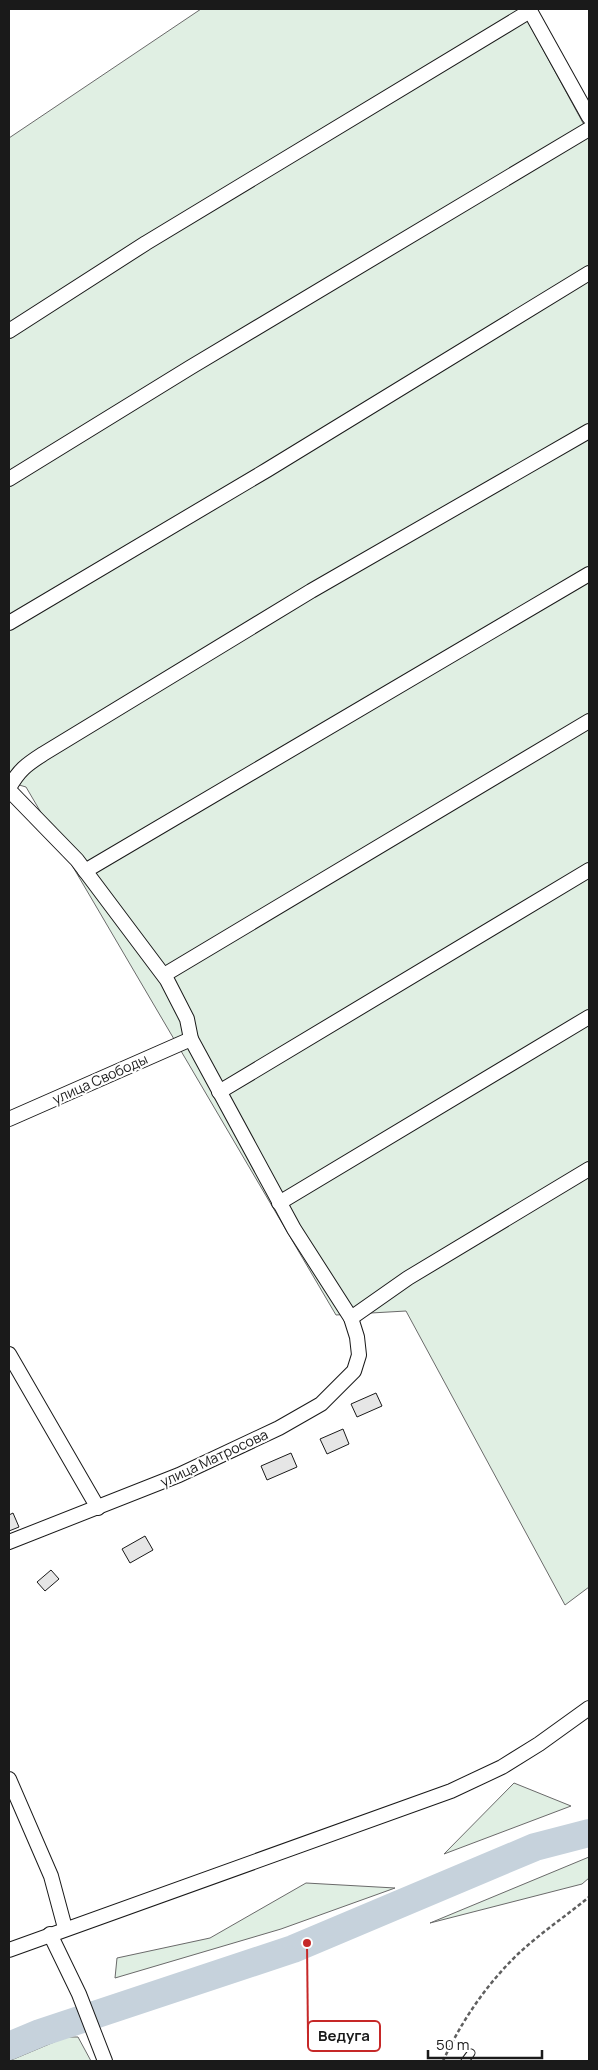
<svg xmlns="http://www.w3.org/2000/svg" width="598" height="2070" font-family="Manrope,sans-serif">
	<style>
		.green { fill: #e0efe3; stroke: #6a6a6a }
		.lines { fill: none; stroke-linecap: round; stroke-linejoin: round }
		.river { stroke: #c6d2dc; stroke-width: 28 }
		.building { fill: #e6e6e6; stroke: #1a1a1a }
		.service-casing { stroke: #1a1a1a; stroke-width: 9 }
		.minor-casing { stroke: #1a1a1a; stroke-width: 16 }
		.path { stroke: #5f5f5f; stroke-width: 2.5; stroke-dasharray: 4 2.5; stroke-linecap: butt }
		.service { stroke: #fff; stroke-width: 7 }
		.minor { stroke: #fff; stroke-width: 14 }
		.labels { text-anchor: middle; stroke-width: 4; stroke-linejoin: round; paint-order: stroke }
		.street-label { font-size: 14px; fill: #1a1a1a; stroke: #fff }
		.leader { fill: none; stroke: #c62828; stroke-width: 2 }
		.callout-dot { fill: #c62828; stroke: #fff; stroke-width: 2 }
		.callout { fill: #fff; stroke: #c62828; stroke-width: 2 }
		.callout-label { font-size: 15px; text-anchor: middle; font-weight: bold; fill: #1a1a1a }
	</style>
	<rect width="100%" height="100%" fill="#fff"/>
	<!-- green -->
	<g class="green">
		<path d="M201,9H521L589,134V1587L565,1605L406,1311L336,1315L26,787L9,782V138Z"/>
		<path d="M514,1783L571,1806L444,1854Z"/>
		<path d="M589,1857V1878L582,1884L430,1923Z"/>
		<path d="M306,1883L395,1888L281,1929L115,1978L117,1958L210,1938Z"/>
		<path d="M66,2037H78L91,2061H9Z"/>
	</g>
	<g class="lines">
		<!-- river -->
		<path class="river" d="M9,2046L40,2033L293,1949L535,1847L589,1833"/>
	</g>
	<!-- building -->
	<g class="building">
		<path d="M376,1393L382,1406L357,1417L351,1404Z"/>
		<path d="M343,1429L349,1444L327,1454L320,1439Z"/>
		<path d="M291,1453L297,1467L267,1480L261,1466Z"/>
		<path d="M13,1513L19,1527L9,1531V1515Z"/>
		<path d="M145,1536L153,1550L130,1563L122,1549Z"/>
		<path d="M51,1570L59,1579L45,1591L37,1582Z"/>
	</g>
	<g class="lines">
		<!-- service casing -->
		<g class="service-casing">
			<path id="service" d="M465,2061L471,2053"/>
		</g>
		<!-- minor casing -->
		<g class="minor-casing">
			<g id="minor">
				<path d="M529,9L589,117"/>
				<path d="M9,331L146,243L530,11"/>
				<path d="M9,479L191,367L589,129"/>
				<path d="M9,623L267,470L589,273"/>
				<path d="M9,788C19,770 26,765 43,754L311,591L589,431"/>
				<path d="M9,790L77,860L167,980L187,1019L191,1039L294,1229L351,1318L357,1337L359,1355L354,1371L321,1404L279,1428L179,1475L9,1542"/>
				<path d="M85,871L589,574"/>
				<path d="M164,975L589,721"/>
				<path d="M219,1092L589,870"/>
				<path d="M9,1119L191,1039"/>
				<path d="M279,1203L589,1017"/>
				<path d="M351,1318L408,1278L589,1169"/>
				<path d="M9,1354L98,1508"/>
				<path d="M9,1779L51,1876L65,1928"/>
				<path d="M50,1934L79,1994L105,2061"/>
				<path d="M9,1950L451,1791L502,1767L539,1744L589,1708"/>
			</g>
		</g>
		<!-- path -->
		<path class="path" d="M443,2061C461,2022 486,1985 517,1955C539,1934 566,1916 589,1897"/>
		<!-- service -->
		<use href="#service" class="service"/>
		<!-- minor -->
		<use href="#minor" class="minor"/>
	</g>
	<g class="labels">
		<!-- street labels -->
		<g class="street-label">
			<text transform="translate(100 1079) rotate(-24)" y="5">улица Свободы</text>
			<text transform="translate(214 1458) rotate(-25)" y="5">улица Матросова</text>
		</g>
	</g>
	<!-- callouts -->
	<path class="leader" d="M307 1943L308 2036"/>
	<circle class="callout-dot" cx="307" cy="1943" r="5"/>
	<rect class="callout" x="308" y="2021" width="72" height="30" rx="5"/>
	<g class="callout-label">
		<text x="344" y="2041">Ведуга</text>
	</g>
	<!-- border -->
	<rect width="598" height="2070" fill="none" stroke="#1a1a1a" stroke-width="20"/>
	<!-- scale -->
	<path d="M428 2050v8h114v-8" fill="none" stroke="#1a1a1a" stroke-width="2.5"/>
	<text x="436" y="2050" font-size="15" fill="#1a1a1a" stroke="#ffffff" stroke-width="4" paint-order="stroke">50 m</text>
</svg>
